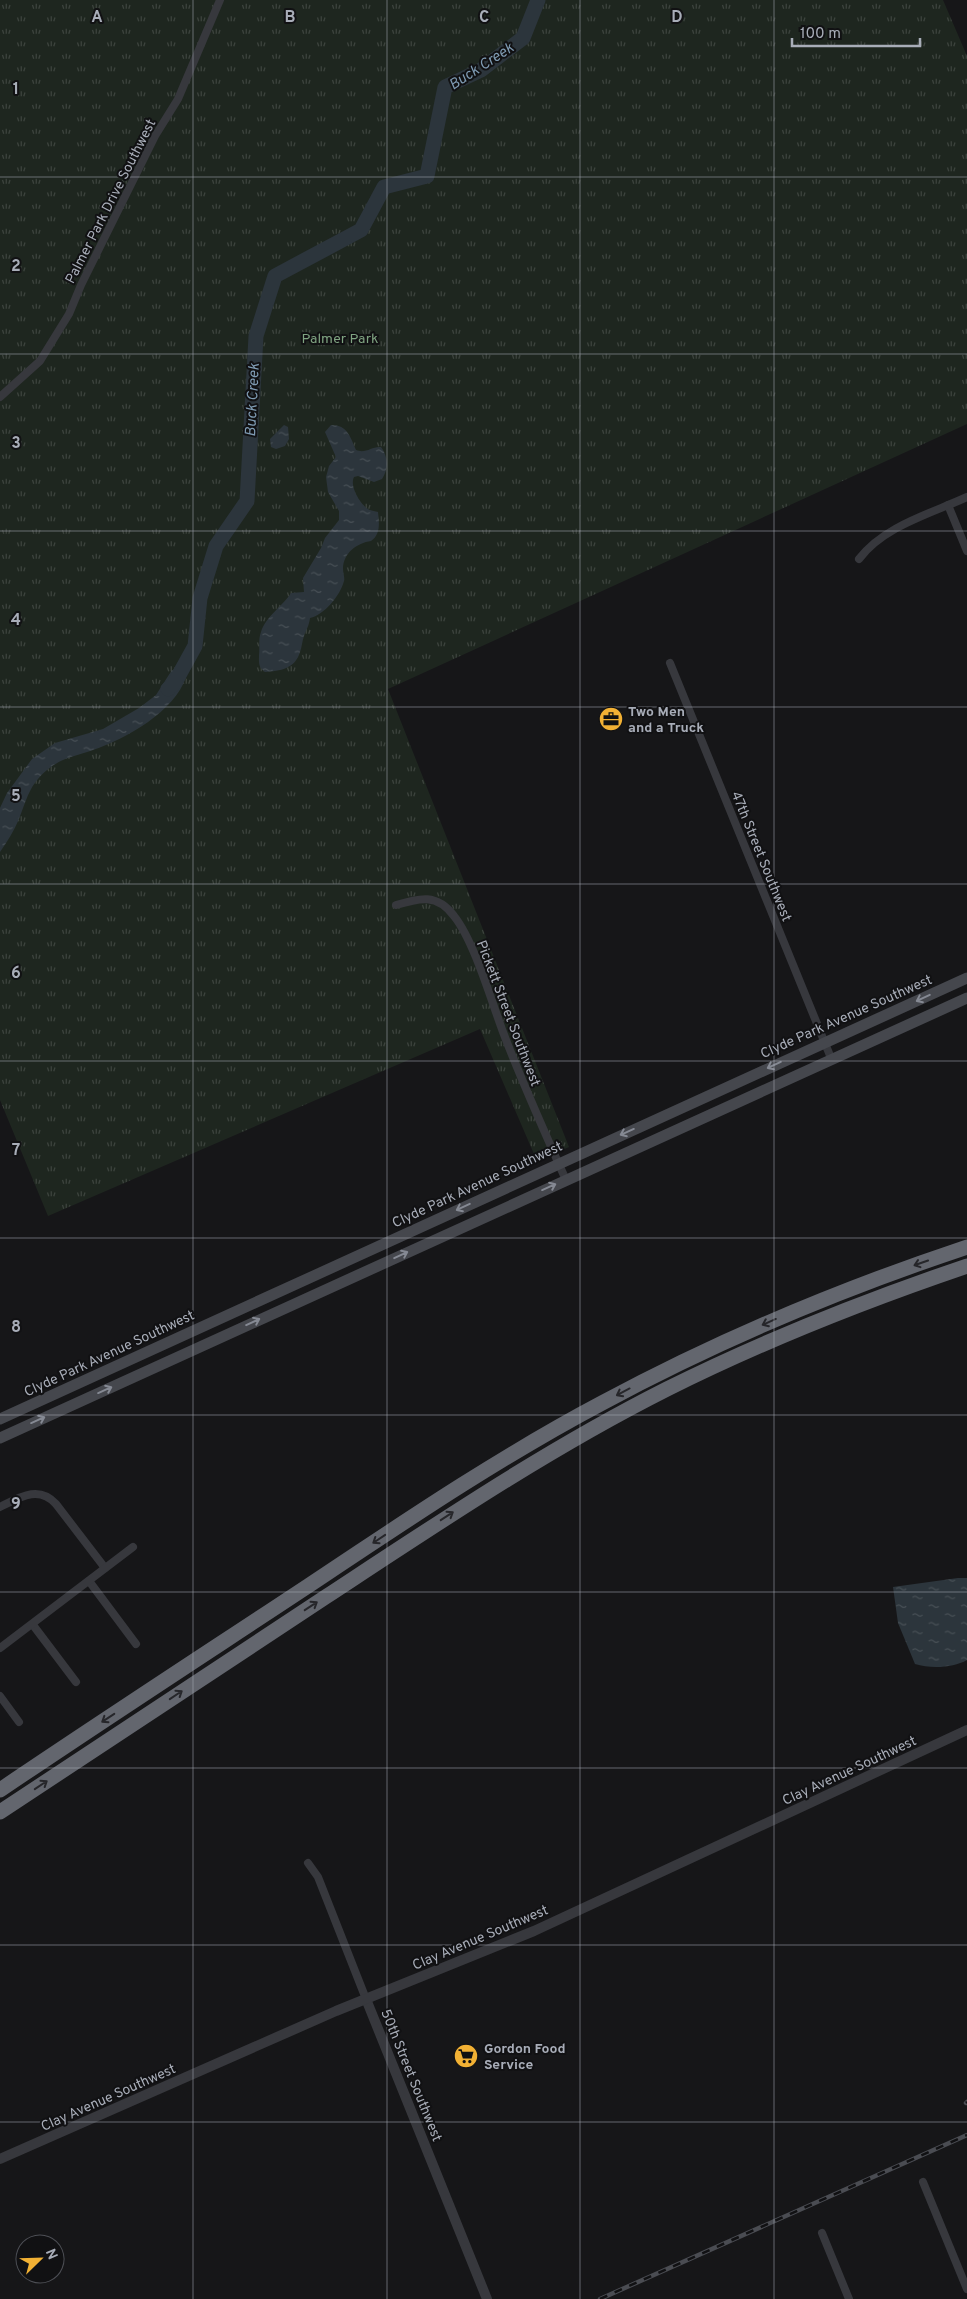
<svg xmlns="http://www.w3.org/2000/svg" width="967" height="2299" font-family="Overpass,sans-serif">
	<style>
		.park { fill: url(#park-tufts) }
		.water { fill: url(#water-ripples) }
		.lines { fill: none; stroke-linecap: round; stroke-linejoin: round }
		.river { stroke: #2c353c; stroke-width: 15 }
		.minor { stroke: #37383d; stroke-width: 8 }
		.tertiary { stroke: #37383d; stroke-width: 10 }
		.secondary { stroke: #45474d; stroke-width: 11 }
		.motorway { stroke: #63666e; stroke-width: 15 }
		.rail-casing { stroke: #4a4c52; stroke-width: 4.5 }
		.rail { stroke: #111113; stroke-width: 2.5; stroke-dasharray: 8; stroke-linecap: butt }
		.oneway { stroke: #858993 }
		.oneway2 { stroke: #26262a }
		.grid { fill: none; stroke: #a8adb8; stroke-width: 1; stroke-opacity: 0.55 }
		.labels { text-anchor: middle; stroke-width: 4; stroke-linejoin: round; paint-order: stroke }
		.street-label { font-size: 14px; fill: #a8adb8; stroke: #111113 }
		.park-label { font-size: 14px; fill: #7fa381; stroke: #111113 }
		.poi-label { font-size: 14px; font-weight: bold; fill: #a8adb8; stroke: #111113; text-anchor: start }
		.water-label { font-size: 15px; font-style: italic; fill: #7f9bb3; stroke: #111113 }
		.grid-label { font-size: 16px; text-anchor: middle; font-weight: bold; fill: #a8adb8; stroke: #111113; stroke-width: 4; stroke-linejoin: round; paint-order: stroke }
	</style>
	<defs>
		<pattern id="park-tufts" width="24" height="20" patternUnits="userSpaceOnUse" patternTransform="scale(1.25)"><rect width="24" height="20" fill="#1e261f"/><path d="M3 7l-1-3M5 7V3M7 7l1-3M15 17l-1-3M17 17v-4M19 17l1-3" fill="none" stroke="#3c433d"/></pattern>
		<pattern id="water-ripples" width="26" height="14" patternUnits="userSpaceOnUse" patternTransform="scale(1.25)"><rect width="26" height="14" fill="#2c353c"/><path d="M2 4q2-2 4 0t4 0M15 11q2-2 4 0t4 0" fill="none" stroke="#485056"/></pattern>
	</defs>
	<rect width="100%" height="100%" fill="#161618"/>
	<!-- park -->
	<path class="park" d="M0,0H943L967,56V424L388,689L569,1147L537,1161L480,1029L48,1216L0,1100Z"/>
	<!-- water -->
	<g class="water">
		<path d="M284,425L288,427L289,439L285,446L276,449L271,447L270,439Z"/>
		<path d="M331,425C348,425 350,437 356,450C366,454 372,446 381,447C388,456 389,469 382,479L374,482L358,476L354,477C349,486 361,506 370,510C372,511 375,511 378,512C379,522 381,534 371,541C357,543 343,553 343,569C343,573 345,578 344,581C340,596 324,615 310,618C309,626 306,630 304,636C302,641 302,647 300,652C295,669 280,671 265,672C258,667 259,663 259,655C260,647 258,640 261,632C266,616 283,606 291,593L304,592L303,578L321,548L325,538L339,520V511L328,492L326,477L329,466L336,457L325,432Z"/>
		<path d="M172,670L186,677C175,711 126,739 93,750C76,756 61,758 47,770C29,785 27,799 19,819C14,831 7,842 0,852V808L7,793L32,759L55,743L103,729L139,708L156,695Z"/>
		<path d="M958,1578H967V1660C953,1668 931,1669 915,1664L898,1623L893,1587Z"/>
	</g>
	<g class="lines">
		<!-- river -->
		<path class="river" d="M168,689L174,684L195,646L200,598L216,546L247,501L256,336L275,276L361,230L384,187L427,176L445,87L481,70L523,38L538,0"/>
		<!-- minor -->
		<g class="minor">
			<path d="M0,397L40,361L69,314L81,285L155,136L178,99L220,0"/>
			<path d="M948,505L967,551"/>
			<path d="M859,559C884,526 930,514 967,497"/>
			<path d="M670,663L831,1058"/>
			<path d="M396,905C419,898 437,893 454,916C474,941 491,1000 503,1032C522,1082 544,1131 566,1180"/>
			<path d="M0,1507C20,1497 39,1485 56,1504L105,1568"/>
			<path d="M89,1581L136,1644"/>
			<path d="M33,1625L76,1682"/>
			<path d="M0,1648L133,1547"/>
			<path d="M0,1696L19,1722"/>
			<path d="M308,1863L318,1877L366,1999"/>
			<path d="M923,2182L967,2289"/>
			<path d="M822,2233L849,2299"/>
		</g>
		<!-- tertiary -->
		<g class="tertiary">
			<path d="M366,1999L487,2299"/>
			<path d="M0,2159L336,2011L534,1931L967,1730"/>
		</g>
		<!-- secondary -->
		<g class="secondary">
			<path d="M0,1419L967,978"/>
			<path d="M0,1438L967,998"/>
		</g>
		<!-- motorway -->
		<g class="motorway">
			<path d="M0,1790C102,1721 205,1654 308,1586C404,1522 500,1457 602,1403C719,1340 841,1289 967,1247"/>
			<path d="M0,1812C109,1740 218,1668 327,1596C438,1523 548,1449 667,1389C763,1341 864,1301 967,1266"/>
		</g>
		<!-- rail casing -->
		<g class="rail-casing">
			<g id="rail">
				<path d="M966,2103L967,2102"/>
				<path d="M600,2299L967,2135"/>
			</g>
		</g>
		<!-- rail -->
		<use href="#rail" class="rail"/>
	</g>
	<!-- one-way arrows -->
	<defs><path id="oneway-shaft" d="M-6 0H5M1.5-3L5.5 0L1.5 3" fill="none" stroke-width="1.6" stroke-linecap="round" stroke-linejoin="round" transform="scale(1.25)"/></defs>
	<g class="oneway">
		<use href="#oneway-shaft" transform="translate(923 998) rotate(155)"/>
		<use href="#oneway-shaft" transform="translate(774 1065) rotate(155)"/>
		<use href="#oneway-shaft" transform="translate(627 1132) rotate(156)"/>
		<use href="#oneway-shaft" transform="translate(549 1187) rotate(-24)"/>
		<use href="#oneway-shaft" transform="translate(463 1207) rotate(155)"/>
		<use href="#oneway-shaft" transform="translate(401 1255) rotate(-25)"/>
		<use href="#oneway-shaft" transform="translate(253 1322) rotate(-25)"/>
		<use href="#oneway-shaft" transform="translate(105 1390) rotate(-24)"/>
		<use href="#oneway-shaft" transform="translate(38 1420) rotate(-24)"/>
	</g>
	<g class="oneway2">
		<use href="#oneway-shaft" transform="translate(921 1263) rotate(161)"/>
		<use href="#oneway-shaft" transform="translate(769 1322) rotate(156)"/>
		<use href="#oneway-shaft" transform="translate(623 1392) rotate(152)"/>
		<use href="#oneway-shaft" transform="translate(447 1516) rotate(-33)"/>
		<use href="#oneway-shaft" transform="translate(379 1539) rotate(146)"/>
		<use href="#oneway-shaft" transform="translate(311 1606) rotate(-33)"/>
		<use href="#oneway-shaft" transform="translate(176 1695) rotate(-34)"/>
		<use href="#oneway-shaft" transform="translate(108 1718) rotate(147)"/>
		<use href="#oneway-shaft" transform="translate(41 1785) rotate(-34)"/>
	</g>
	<!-- grid -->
	<path class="grid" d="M193,0V2299M387,0V2299M580,0V2299M774,0V2299M0,177H967M0,354H967M0,531H967M0,707H967M0,884H967M0,1061H967M0,1238H967M0,1415H967M0,1592H967M0,1768H967M0,1945H967M0,2122H967"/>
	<!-- icons -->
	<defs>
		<g id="office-disc" transform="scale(1.25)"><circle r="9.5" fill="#f2b134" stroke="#111113"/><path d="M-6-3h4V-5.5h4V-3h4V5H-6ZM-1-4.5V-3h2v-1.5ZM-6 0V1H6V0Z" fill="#111"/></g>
		<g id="supermarket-disc" transform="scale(1.25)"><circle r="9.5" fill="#f2b134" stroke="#111113"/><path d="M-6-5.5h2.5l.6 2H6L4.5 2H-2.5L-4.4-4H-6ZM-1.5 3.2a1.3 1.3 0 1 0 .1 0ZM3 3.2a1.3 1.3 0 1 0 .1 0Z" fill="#111"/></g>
	</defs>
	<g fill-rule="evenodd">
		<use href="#office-disc" x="611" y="719"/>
		<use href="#supermarket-disc" x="466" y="2056"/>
	</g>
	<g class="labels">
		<!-- street labels -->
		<g class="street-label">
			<text transform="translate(110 201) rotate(-63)" y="5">Palmer Park Drive Southwest</text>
			<text transform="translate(762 856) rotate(68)" y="5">47th Street Southwest</text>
			<text transform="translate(509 1013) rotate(69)" y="5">Pickett Street Southwest</text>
			<text transform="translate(846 1016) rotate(-24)" y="5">Clyde Park Avenue Southwest</text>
			<text transform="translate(477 1184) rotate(-25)" y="5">Clyde Park Avenue Southwest</text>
			<text transform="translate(109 1353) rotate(-25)" y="5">Clyde Park Avenue Southwest</text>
			<text transform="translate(849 1770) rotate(-25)" y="5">Clay Avenue Southwest</text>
			<text transform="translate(480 1937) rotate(-23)" y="5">Clay Avenue Southwest</text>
			<text transform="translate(412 2075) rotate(68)" y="5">50th Street Southwest</text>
			<text transform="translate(108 2097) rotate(-24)" y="5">Clay Avenue Southwest</text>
		</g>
		<!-- park labels -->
		<g class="park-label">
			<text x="340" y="343">Palmer Park</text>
		</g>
		<!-- poi labels -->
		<g class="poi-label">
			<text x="628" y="716">Two Men<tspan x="628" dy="16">and a Truck</tspan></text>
			<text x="484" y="2053">Gordon Food<tspan x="484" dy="16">Service</tspan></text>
		</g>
		<!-- water labels -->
		<g class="water-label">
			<text transform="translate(481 66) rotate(-33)" y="5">Buck Creek</text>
			<text transform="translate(252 400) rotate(-87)" y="5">Buck Creek</text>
		</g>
	</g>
	<g class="grid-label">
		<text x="97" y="22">A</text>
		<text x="290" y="22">B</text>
		<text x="484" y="22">C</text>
		<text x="677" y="22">D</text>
		<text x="16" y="94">1</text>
		<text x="16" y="271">2</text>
		<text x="16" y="448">3</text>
		<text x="16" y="625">4</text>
		<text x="16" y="801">5</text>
		<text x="16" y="978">6</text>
		<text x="16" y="1155">7</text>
		<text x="16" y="1332">8</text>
		<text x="16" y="1509">9</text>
	</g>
	<!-- north arrow -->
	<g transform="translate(40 2259) rotate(67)"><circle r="24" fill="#111113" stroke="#4d4f55"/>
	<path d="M0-4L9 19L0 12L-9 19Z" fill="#f2b134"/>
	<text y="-8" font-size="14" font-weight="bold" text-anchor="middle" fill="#a8adb8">N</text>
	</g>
	<!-- scale -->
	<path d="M792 38v8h128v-8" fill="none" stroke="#a8adb8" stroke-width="2.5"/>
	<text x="800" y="38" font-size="15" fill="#a8adb8" stroke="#111113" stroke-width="4" paint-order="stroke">100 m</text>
</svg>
